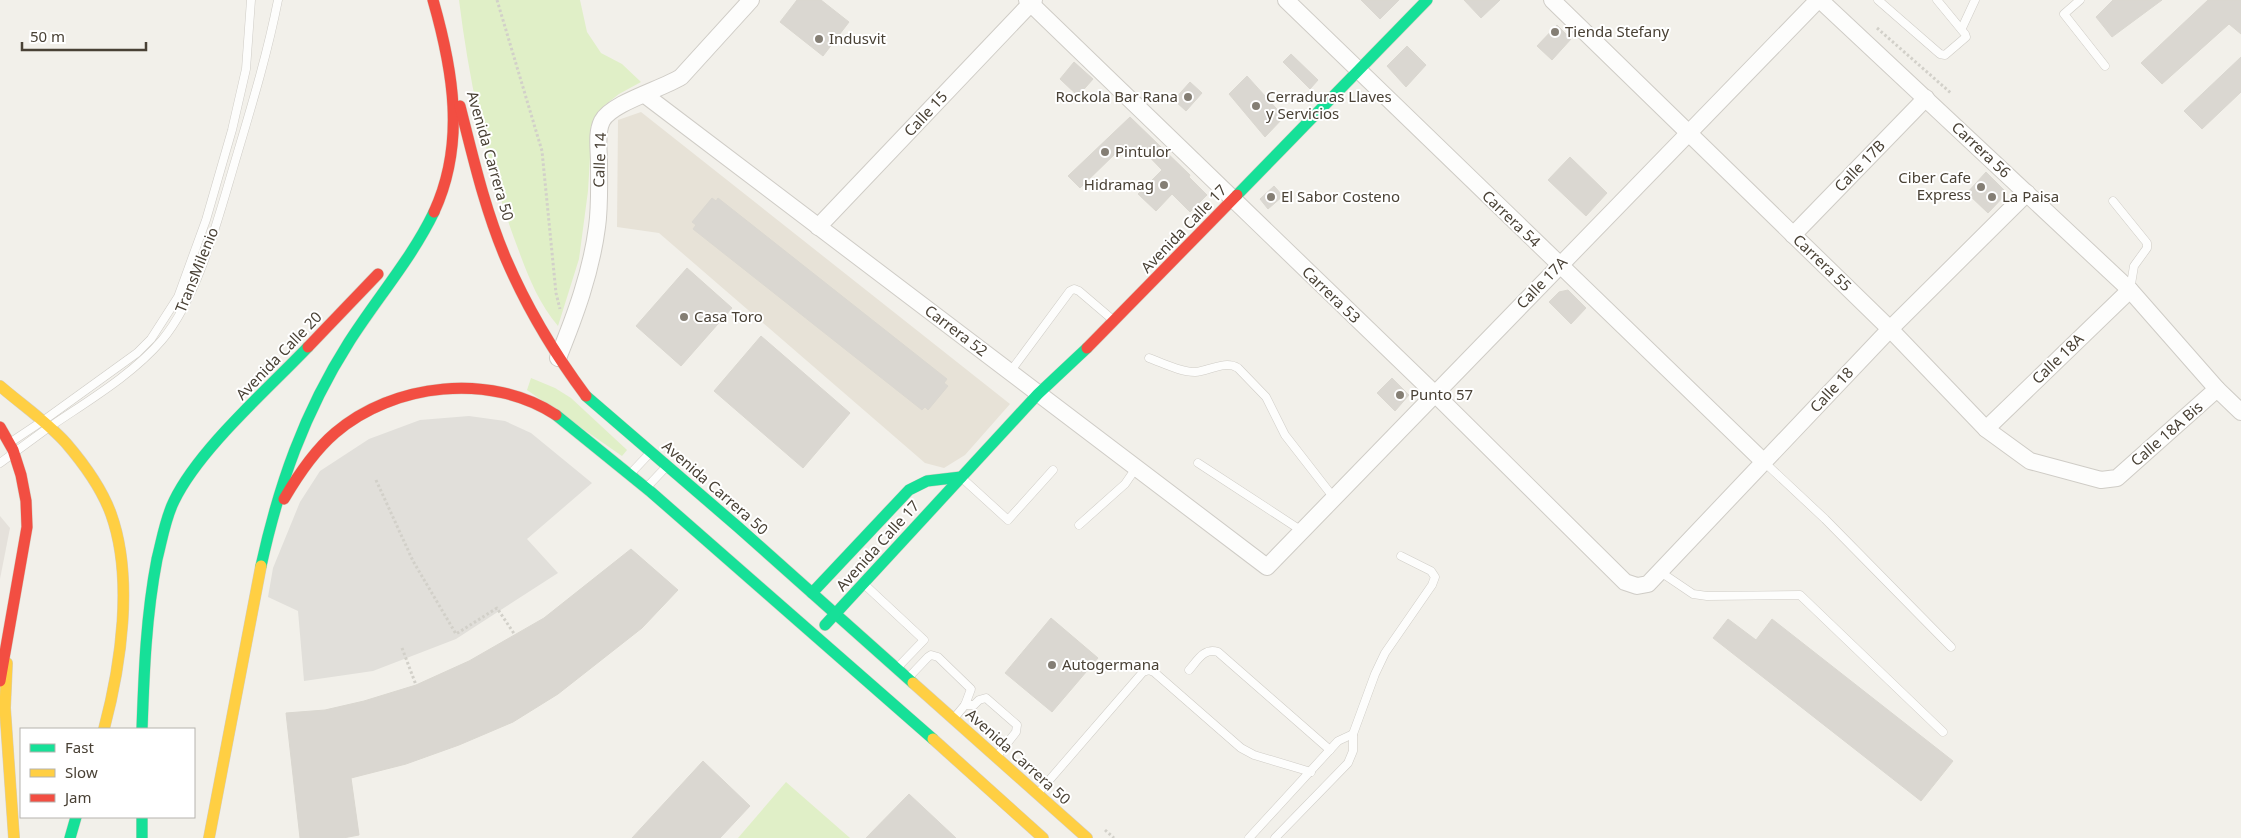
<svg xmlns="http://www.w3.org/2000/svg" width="2241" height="838" font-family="'Noto Sans',sans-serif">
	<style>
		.residential { fill: #e7e2d7 }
		.industrial { fill: #e5e1db }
		.green { fill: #e0efc7 }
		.parking { fill: #e1dfda }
		.building { fill: #dad7d1; stroke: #dad7d0 }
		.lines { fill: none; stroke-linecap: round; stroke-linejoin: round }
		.lane-casing { stroke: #cfccc6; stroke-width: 9 }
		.street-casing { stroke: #cfccc6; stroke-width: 18 }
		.fast-casing { stroke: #d4cec1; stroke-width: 12 }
		.slow-casing { stroke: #d4cec1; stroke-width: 12 }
		.jam-casing { stroke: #d4cec1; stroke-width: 12 }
		.path { stroke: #d2d0c9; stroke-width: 3; stroke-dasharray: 2.5 2.5; stroke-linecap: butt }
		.lane { stroke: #fdfdfc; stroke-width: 8 }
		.street { stroke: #fdfdfc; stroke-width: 16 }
		.fast { stroke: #16e098; stroke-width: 11 }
		.slow { stroke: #ffcf43; stroke-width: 11 }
		.jam { stroke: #f24e42; stroke-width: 11 }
		.poi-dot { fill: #847e74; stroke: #fff; stroke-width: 2 }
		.labels { text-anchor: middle; stroke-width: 4; stroke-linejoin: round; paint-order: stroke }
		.poi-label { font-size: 15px; fill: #494135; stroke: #fff; text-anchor: start }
		.street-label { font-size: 15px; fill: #494135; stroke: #fff }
	</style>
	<rect width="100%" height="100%" fill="#f2f0ea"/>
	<!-- residential -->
	<path class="residential" d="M641,112L1010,404L965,455L944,468L925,463L659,233L617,227L618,120Z"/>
	<!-- industrial -->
	<path class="industrial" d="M0,516L10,528L0,579Z"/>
	<!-- green -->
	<g class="green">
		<path d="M459,0H580L587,32L601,53L622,64L641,82L619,94L605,105L592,123L588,191L579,259L558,326C536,300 526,270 514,238C486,161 469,81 459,0Z"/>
		<path d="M531,378L555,388L571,398L627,450L622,456L527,390Z"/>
		<path d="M786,782L850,838H738Z"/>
	</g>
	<!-- parking -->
	<path class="parking" d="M469,416L505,421L531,433L592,483L527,539L558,573L456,639L373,671L304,681L298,611L268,597L273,568L300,502L320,471L369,439L420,420Z"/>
	<!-- building -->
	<g class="building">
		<path d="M797,0H821L849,22L823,56L780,22Z"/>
		<path d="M1361,0H1399L1380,19Z"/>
		<path d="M1464,0H1500L1481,18Z"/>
		<path d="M2113,0H2162L2112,37L2096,17Z"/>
		<path d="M2208,0H2241V34L2229,24L2162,84L2141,63Z"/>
		<path d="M1557,25L1571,39L1552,60L1537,46Z"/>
		<path d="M1407,46L1426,65L1406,87L1387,66Z"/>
		<path d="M1291,54L1318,80L1310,89L1283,62Z"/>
		<path d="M2241,57V92L2202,129L2184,111Z"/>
		<path d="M1074,62L1093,79L1078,96L1060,79Z"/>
		<path d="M1247,76L1284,117L1265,137L1229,94Z"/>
		<path d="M1190,82L1202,93L1186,111L1174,100Z"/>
		<path d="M1130,117L1190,175L1189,177L1207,195L1190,212L1172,194L1156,211L1138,194L1162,170L1140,147L1130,157L1121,148L1080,188L1068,176Z"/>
		<path d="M1570,157L1607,193L1586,216L1548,180Z"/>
		<path d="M1986,172L2007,193L1988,213L1967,193Z"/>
		<path d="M1274,186L1283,196L1268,209L1260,199Z"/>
		<path d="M712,198L716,201L718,198L947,379L944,383L948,386L928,410L925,407L922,410L693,229L696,225L692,222Z"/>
		<path d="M687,268L732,308L681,366L636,326Z"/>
		<path d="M1568,290L1586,308L1571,324L1549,302L1559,292Z"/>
		<path d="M761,336L850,413L803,468L714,391Z"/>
		<path d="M1392,378L1409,395L1395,411L1377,393Z"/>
		<path d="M631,549L678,590L642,628L558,694L513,722L459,745L406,764L351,778L359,835L343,838H300L286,713L325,710L364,701L416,685L469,661L544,618Z"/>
		<path d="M1051,618L1098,658L1052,712L1005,673Z"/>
		<path d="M1728,619L1756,640L1772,619L1953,761L1921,801L1713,638Z"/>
		<path d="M703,761L750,806L720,838H632Z"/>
		<path d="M909,794L956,838H866Z"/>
	</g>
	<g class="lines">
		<!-- lane casing -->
		<g class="lane-casing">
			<g id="lane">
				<path d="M1878,0L1940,54L1945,55L1966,37L1965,34L1937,0"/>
				<path d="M2080,0L2064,14L2105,66"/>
				<path d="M1962,28L1975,0"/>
				<path d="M2113,201L2147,243V248L2134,266L2130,290"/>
				<path d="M1149,358C1163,363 1180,372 1195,372C1209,371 1225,360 1238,368L1266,397L1285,435L1334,498"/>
				<path d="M1010,372L1070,291L1074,289L1079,291L1113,320"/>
				<path d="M47,418L137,353L151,339L178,297L206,220L232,130L246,69L251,0"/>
				<path d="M54,424C91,399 133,374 162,340C198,297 218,219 234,165C250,111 267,56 278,0"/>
				<path d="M14,440L38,424"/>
				<path d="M1764,462L1825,519L1951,647"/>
				<path d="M0,463L45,430"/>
				<path d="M1198,463L1302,531"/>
				<path d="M631,473L649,454"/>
				<path d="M963,479L1008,520L1053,470"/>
				<path d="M648,486L666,467"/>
				<path d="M1079,525L1125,484L1136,468"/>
				<path d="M1659,571L1693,594L1707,596L1800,595L1943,732"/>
				<path d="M865,585L924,640L897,668"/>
				<path d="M1189,670C1197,661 1204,647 1218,652L1330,750"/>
				<path d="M909,677L928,657L931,655L938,657L971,689L965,705L955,717"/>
				<path d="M965,705H974L979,700L986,698L1017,725L1016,732L997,756"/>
				<path d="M1039,792L1143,672L1149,670L1154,672L1241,748L1254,755L1311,772"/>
				<path d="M1249,838L1338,741L1353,734"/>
				<path d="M1275,838L1348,763L1353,751V734L1375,674L1385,653L1432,585L1435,577L1431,571L1401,556"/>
			</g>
		</g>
		<!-- street casing -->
		<g class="street-casing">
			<g id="street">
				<path d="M1027,0L1435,394L1625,582L1637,586L1648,584L1890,329L2027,193"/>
				<path d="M1286,0L1764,462"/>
				<path d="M1552,0L1890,329L1986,429L2030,461L2101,480L2117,478L2217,389"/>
				<path d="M1820,0L2130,290L2217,389L2241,412"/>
				<path d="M645,95L1267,567L1818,0"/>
				<path d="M818,227L1034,0"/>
				<path d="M1793,235L1926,98"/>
				<path d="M558,358C575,316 591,273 597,227C600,206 599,184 599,162C599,149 596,133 602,121C611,103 662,89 681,77L751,0"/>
				<path d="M1986,429L2130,290"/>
			</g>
		</g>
		<!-- fast casing -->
		<g class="fast-casing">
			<g id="fast">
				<path d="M1237,195L1427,0"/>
				<path d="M586,396L738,527L913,683"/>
				<path d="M556,415L651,492L933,739"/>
				<path d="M261,566C279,484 304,413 349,342C377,298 412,258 434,212"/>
				<path d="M812,593L909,490L927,481L961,477"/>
				<path d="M825,625L1038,394L1087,348"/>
				<path d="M142,729C144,672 146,616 157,559C162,540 165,519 174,501C199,449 267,390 308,347"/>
				<path d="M142,817V838"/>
				<path d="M70,838L76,817"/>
			</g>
		</g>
		<!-- slow casing -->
		<g class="slow-casing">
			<g id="slow">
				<path d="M0,386C22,405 47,422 66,443C84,464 102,489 111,514C134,578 121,665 104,729"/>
				<path d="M7,663L5,708L14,838"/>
				<path d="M913,683L1087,838"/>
				<path d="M933,739L1043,838"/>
				<path d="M209,838L261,566"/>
			</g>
		</g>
		<!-- jam casing -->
		<g class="jam-casing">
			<g id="jam">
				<path d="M433,0C453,70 466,143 434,212"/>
				<path d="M460,106C473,157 485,210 506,259C527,308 554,353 586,396"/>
				<path d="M308,347L378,274"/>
				<path d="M1087,348L1237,195"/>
				<path d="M0,427L13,450L21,475L26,501L27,527L0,681"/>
				<path d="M284,499C298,475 314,451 335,433C393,383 491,372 556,415"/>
			</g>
		</g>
		<!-- path -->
		<g class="path">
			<path d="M497,0L542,151L556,293L560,309"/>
			<path d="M1877,28L1952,94"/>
			<path d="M376,480L413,561L456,634L497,608L515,635"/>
			<path d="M402,648L416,685"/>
			<path d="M1105,830L1114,838"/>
		</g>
		<!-- lane -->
		<use href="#lane" class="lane"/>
		<!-- street -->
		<use href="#street" class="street"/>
		<!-- fast -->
		<use href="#fast" class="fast"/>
		<!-- slow -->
		<use href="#slow" class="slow"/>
		<!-- jam -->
		<use href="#jam" class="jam"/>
	</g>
	<!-- markers -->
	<g class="poi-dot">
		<circle cx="1555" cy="32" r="5"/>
		<circle cx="819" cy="39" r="5"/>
		<circle cx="1188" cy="97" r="5"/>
		<circle cx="1256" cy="106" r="5"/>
		<circle cx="1105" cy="152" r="5"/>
		<circle cx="1164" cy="185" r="5"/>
		<circle cx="1981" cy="187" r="5"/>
		<circle cx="1271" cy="197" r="5"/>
		<circle cx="1992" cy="197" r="5"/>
		<circle cx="684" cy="317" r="5"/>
		<circle cx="1400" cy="395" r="5"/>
		<circle cx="1052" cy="665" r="5"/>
	</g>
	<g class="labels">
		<!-- poi labels -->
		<g class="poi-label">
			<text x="1565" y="37">Tienda Stefany</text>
			<text x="829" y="44">Indusvit</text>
			<text x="1178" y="102" text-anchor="end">Rockola Bar Rana</text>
			<text x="1266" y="102">Cerraduras Llaves<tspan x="1266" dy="17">y Servicios</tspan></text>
			<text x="1115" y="157">Pintulor</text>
			<text x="1971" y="183" text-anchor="end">Ciber Cafe<tspan x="1971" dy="17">Express</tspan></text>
			<text x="1154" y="190" text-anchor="end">Hidramag</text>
			<text x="1281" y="202">El Sabor Costeno</text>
			<text x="2002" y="202">La Paisa</text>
			<text x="694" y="322">Casa Toro</text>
			<text x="1410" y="400">Punto 57</text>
			<text x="1062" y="670">Autogermana</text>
		</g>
		<!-- street labels -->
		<g class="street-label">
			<text transform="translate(926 114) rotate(-47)" y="5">Calle 15</text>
			<text transform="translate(1981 150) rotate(43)" y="5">Carrera 56</text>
			<text transform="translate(490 156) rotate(74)" y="5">Avenida Carrera 50</text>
			<text transform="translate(600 160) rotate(-88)" y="5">Calle 14</text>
			<text transform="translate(1860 166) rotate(-46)" y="5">Calle 17B</text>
			<text transform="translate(1511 219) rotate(44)" y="5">Carrera 54</text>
			<text transform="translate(1184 229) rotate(-46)" y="5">Avenida Calle 17</text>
			<text transform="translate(1822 263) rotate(44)" y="5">Carrera 55</text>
			<text transform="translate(197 270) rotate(-68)" y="5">TransMilenio</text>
			<text transform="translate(1542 283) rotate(-46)" y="5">Calle 17A</text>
			<text transform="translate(1331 295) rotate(44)" y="5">Carrera 53</text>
			<text transform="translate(956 331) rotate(37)" y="5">Carrera 52</text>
			<text transform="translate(279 356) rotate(-46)" y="5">Avenida Calle 20</text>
			<text transform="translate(2058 359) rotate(-44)" y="5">Calle 18A</text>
			<text transform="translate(1832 390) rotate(-47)" y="5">Calle 18</text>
			<text transform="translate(2167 434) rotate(-41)" y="5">Calle 18A Bis</text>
			<text transform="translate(715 488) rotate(41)" y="5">Avenida Carrera 50</text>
			<text transform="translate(878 546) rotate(-48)" y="5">Avenida Calle 17</text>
			<text transform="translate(1018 757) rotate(42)" y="5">Avenida Carrera 50</text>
		</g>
	</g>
	<!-- legend -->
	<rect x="20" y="728" width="175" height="90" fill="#ffffff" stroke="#b6b3ae"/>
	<rect x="30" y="744" width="25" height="8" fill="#16e098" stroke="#b6b3ae"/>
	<text x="65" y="753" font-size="15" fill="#494135">Fast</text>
	<rect x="30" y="769" width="25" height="8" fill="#ffcf43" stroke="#b6b3ae"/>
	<text x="65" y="778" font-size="15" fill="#494135">Slow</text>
	<rect x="30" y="794" width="25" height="8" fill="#f24e42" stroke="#b6b3ae"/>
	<text x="65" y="803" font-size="15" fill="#494135">Jam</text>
	<!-- scale -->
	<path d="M22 42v8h124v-8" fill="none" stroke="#494135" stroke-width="2.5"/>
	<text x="30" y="42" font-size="15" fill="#494135" stroke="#ffffff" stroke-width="4" paint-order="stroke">50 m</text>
</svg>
